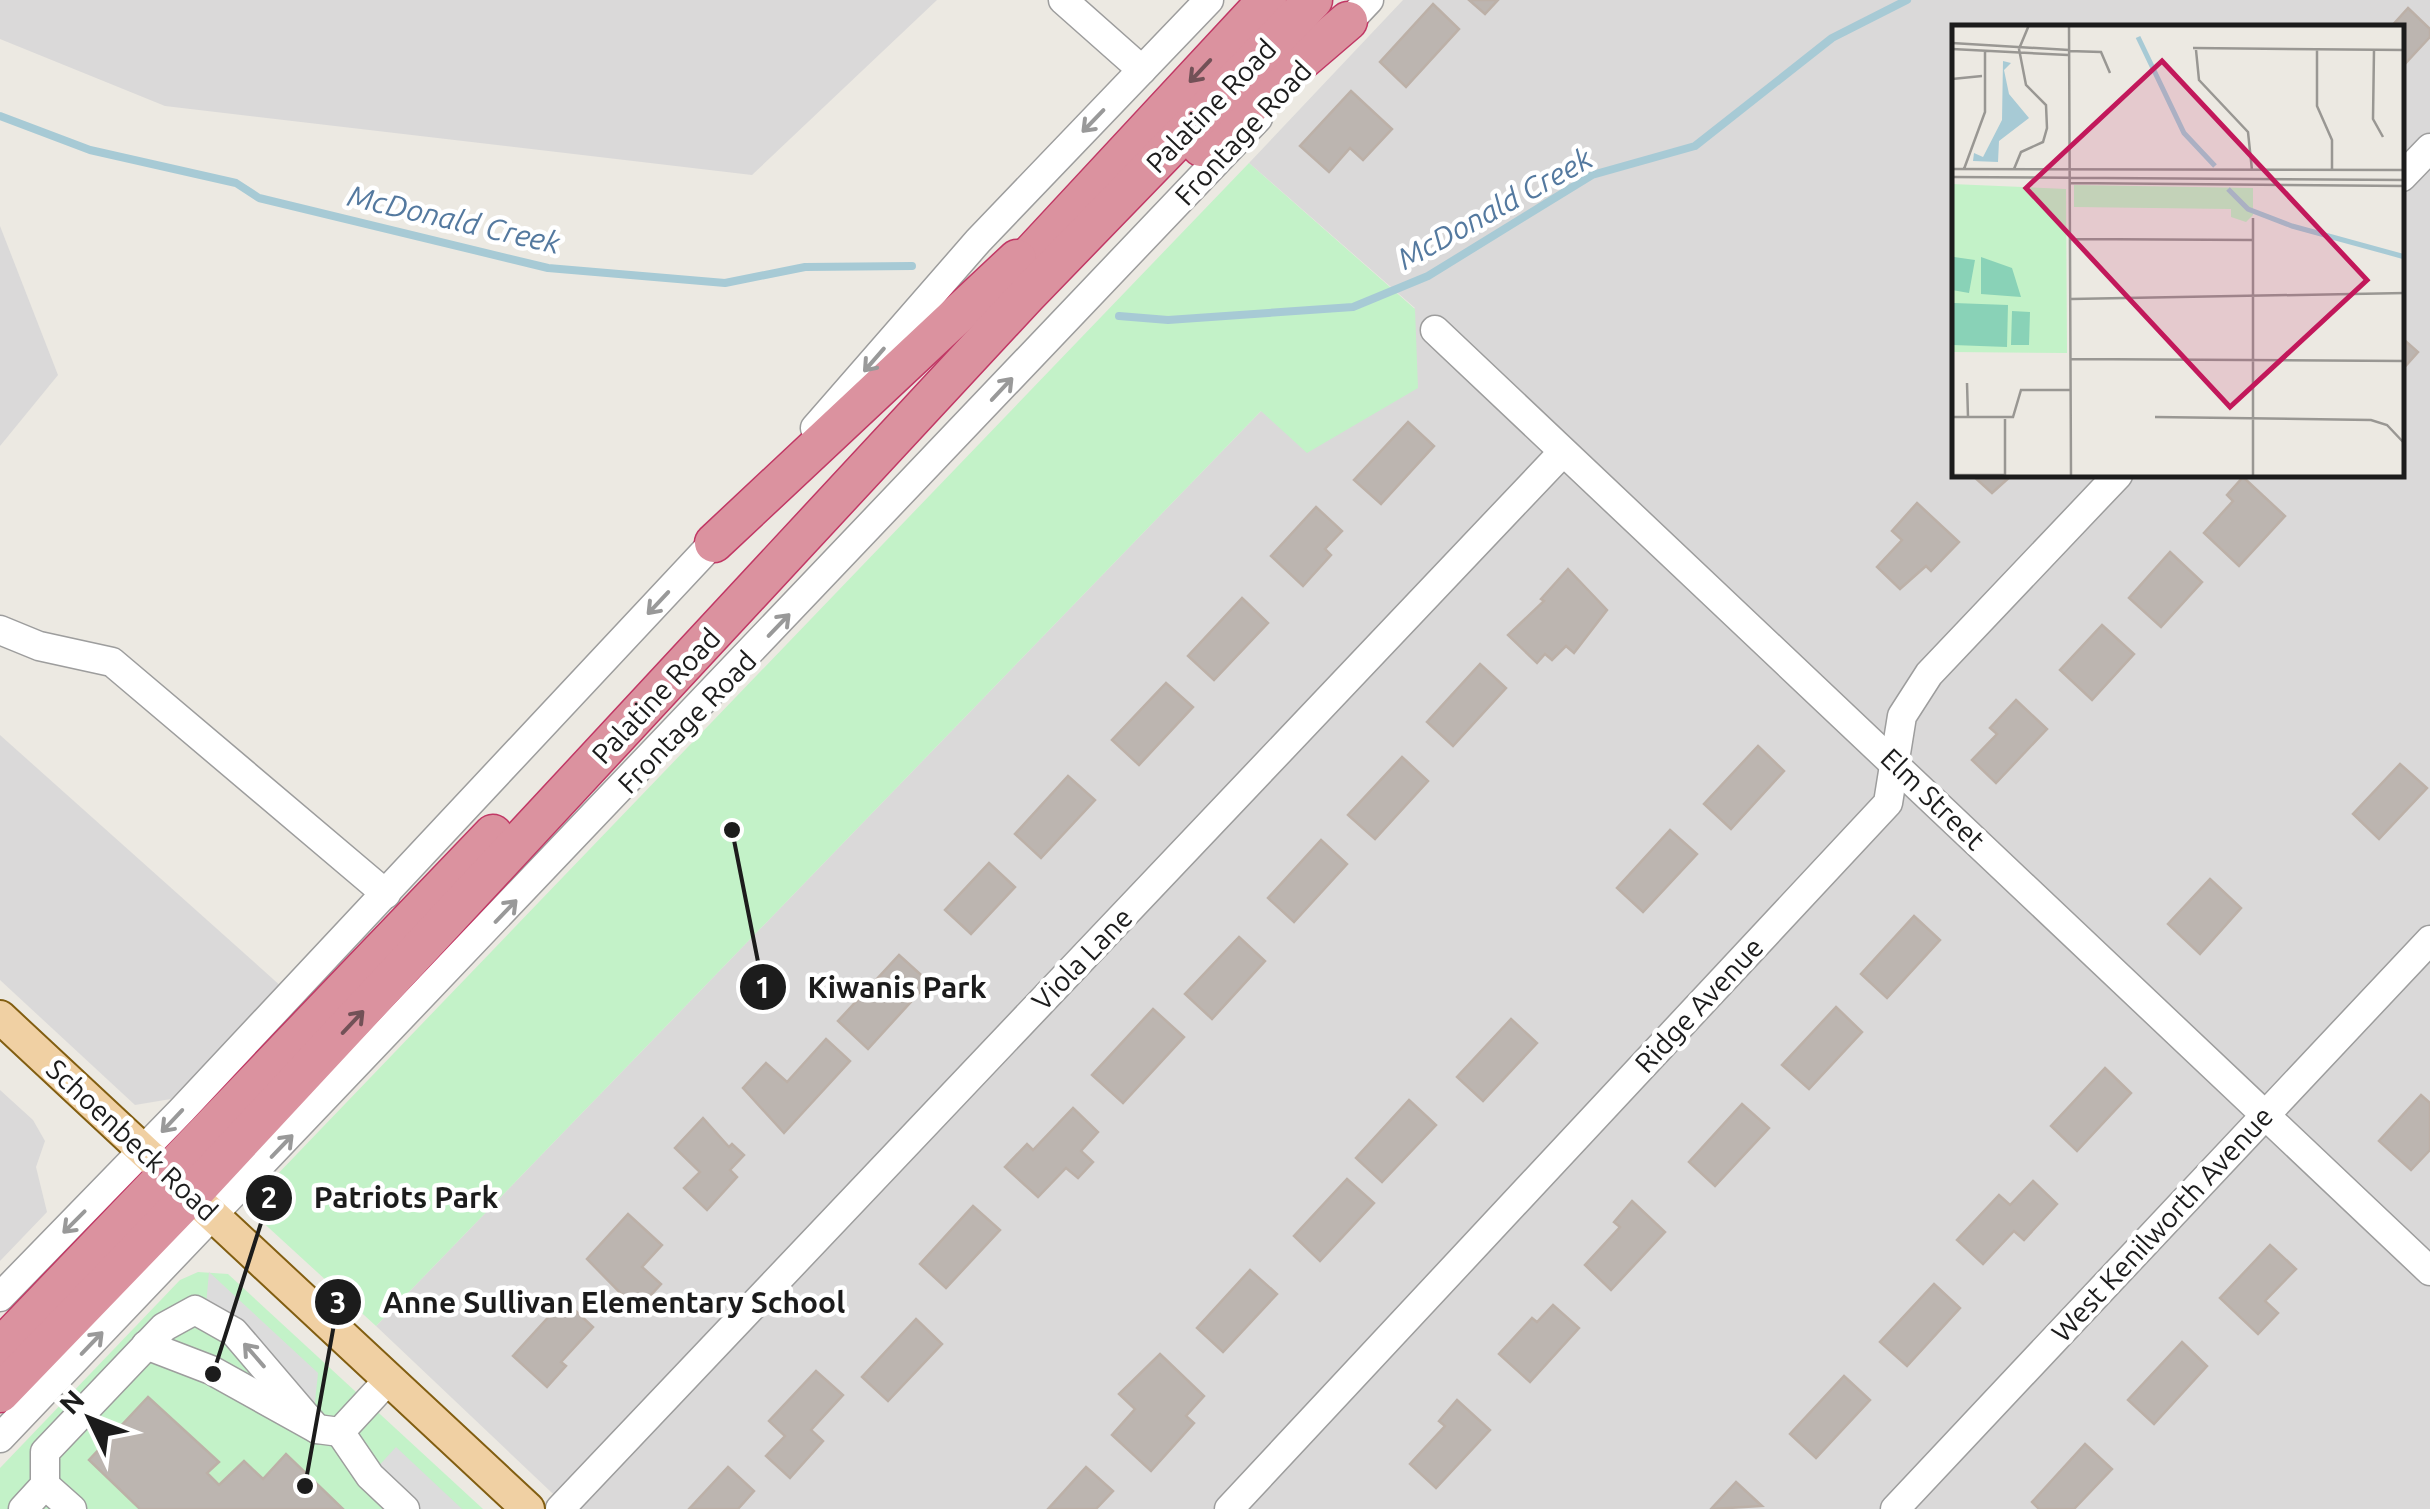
<svg xmlns="http://www.w3.org/2000/svg" width="2430" height="1509" font-family="Ubuntu,sans-serif">
	<style>
		.residential { fill: #dad9d9; fill-rule: evenodd }
		.park { fill: #c3f2c8 }
		.parking { fill: #dcdcdc }
		.lines { fill: none; stroke-linecap: round; stroke-linejoin: round }
		.stream { stroke: #a7cad5; stroke-width: 8 }
		.building { fill: #bcb5b0; stroke: #bcb0a7; stroke-width: 2.5 }
		.minor-casing { stroke: #9d9d9d; stroke-width: 31 }
		.major-casing { stroke: #825e11; stroke-width: 36 }
		.highway-casing { stroke: #c13865; stroke-width: 41 }
		.minor { stroke: #fff; stroke-width: 28 }
		.major { stroke: #f0d0a3; stroke-width: 32 }
		.highway { stroke: #db929f; stroke-width: 38 }
		.oneway { stroke: #725157 }
		.oneway2 { stroke: #999 }
		.labels { text-anchor: middle; stroke-width: 9; stroke-linejoin: round; paint-order: stroke }
		.street-label { font-size: 28px; fill: #1c1c1c; stroke: #fff }
		.water-label { font-size: 30px; font-style: italic; fill: #54799f; stroke: #fff }
		.inset-river { fill: none; stroke: #a7cad5; stroke-width: 5 }
		.inset-road { fill: none; stroke: #999793; stroke-width: 2.5 }
		.view { fill: #c2185b; fill-opacity: 0.15; stroke: #c2185b; stroke-width: 5 }
		.inset-edge { fill: none; stroke: #1c1c1c; stroke-width: 5 }
		.leader { fill: none; stroke: #1c1c1c; stroke-width: 4 }
		.callout-dot { fill: #1c1c1c; stroke: #fff; stroke-width: 4 }
		.mark-label { font-size: 30px; text-anchor: middle; font-weight: bold; fill: #fff }
		.callout-label { font-size: 30px; text-anchor: middle; font-weight: bold; fill: #1c1c1c; stroke: #fff; stroke-width: 9; stroke-linejoin: round; paint-order: stroke }
	</style>
	<rect width="100%" height="100%" fill="#ece9e2"/>
	<!-- residential -->
	<g class="residential">
		<path d="M0,0H937L752,175L165,106L0,39Z"/>
		<path d="M1403,0H2430V1509H569L376,1326L1261,411L1415,308L1249,163ZM1955,28H2402V475H1955Z"/>
		<path d="M0,226L58,375L0,446Z"/>
		<path d="M0,735L283,988L171,1099L135,1105L0,980Z"/>
		<path d="M0,1090L33,1120L45,1141L36,1167L47,1212L0,1261Z"/>
	</g>
	<!-- park -->
	<g class="park">
		<path d="M1249,163L1415,309L1418,388L1307,453L1261,411L376,1326L246,1207Z"/>
		<path d="M198,1272L228,1274L483,1509H0V1468L180,1280Z"/>
	</g>
	<!-- parking -->
	<g class="parking">
		<path d="M209,1272L318,1373L314,1411L206,1305Z"/>
		<path d="M396,1447L462,1509H414L374,1471Z"/>
	</g>
	<g class="lines">
		<!-- stream -->
		<g class="stream">
			<path d="M0,116L90,150L236,183L259,198L548,268L725,283L805,267L912,266"/>
			<path d="M1119,316L1168,320L1353,307L1428,276L1592,175L1695,146L1832,38L1907,0"/>
		</g>
	</g>
	<!-- building -->
	<g class="building">
		<path d="M1469,0H1498L1485,14Z"/>
		<path d="M1433,4L1459,29L1406,87L1380,62Z"/>
		<path d="M2408,8L2430,29V37L2402,67V28H2390Z"/>
		<path d="M1351,91L1392,129L1363,160L1350,148L1329,172L1300,146Z"/>
		<path d="M2402,338L2418,352L2402,370Z"/>
		<path d="M1408,422L1434,446L1381,504L1354,480Z"/>
		<path d="M1972,475H2012L1992,493Z"/>
		<path d="M2243,477L2285,516L2239,566L2204,533L2233,501L2227,495Z"/>
		<path d="M1917,503L1959,542L1931,571L1926,566L1900,589L1877,567L1902,540L1892,531Z"/>
		<path d="M1316,507L1342,531L1325,549L1331,555L1303,586L1271,556Z"/>
		<path d="M2170,552L2202,582L2161,627L2129,598Z"/>
		<path d="M1568,569L1607,610L1574,653L1566,646L1552,660L1545,654L1537,663L1508,635L1544,601L1541,599Z"/>
		<path d="M1242,598L1268,623L1214,680L1188,656Z"/>
		<path d="M2102,625L2134,654L2092,700L2060,670Z"/>
		<path d="M1480,664L1506,688L1453,746L1427,722Z"/>
		<path d="M1166,683L1193,707L1139,765L1112,740Z"/>
		<path d="M2016,700L2047,729L1996,783L1972,760L1997,734L1990,728Z"/>
		<path d="M1758,746L1784,771L1731,829L1704,804Z"/>
		<path d="M1402,757L1428,781L1375,839L1348,815Z"/>
		<path d="M2400,764L2427,788L2379,839L2353,814Z"/>
		<path d="M1068,776L1095,800L1041,858L1015,834Z"/>
		<path d="M1670,830L1697,854L1643,912L1617,888Z"/>
		<path d="M1321,840L1347,864L1294,922L1268,898Z"/>
		<path d="M989,863L1015,887L971,934L945,910Z"/>
		<path d="M2210,879L2241,908L2200,954L2168,924Z"/>
		<path d="M1914,916L1940,940L1887,998L1861,974Z"/>
		<path d="M1239,937L1265,961L1212,1019L1185,994Z"/>
		<path d="M899,955L929,982L868,1049L838,1021Z"/>
		<path d="M1836,1007L1862,1032L1809,1089L1782,1065Z"/>
		<path d="M1153,1009L1184,1037L1123,1103L1092,1075Z"/>
		<path d="M1511,1019L1537,1043L1483,1101L1457,1077Z"/>
		<path d="M826,1039L850,1061L784,1133L743,1088L766,1063L787,1082Z"/>
		<path d="M2105,1068L2131,1093L2077,1151L2051,1126Z"/>
		<path d="M2421,1095L2430,1103V1150L2411,1170L2379,1141Z"/>
		<path d="M1409,1100L1436,1125L1382,1182L1356,1158Z"/>
		<path d="M1742,1104L1769,1128L1715,1186L1689,1162Z"/>
		<path d="M1073,1108L1098,1132L1081,1151L1093,1162L1078,1178L1066,1168L1038,1197L1005,1167L1027,1144L1033,1150Z"/>
		<path d="M703,1118L729,1147L732,1144L744,1155L730,1170L737,1177L707,1210L684,1188L700,1172L675,1148Z"/>
		<path d="M1347,1179L1374,1203L1320,1261L1294,1236Z"/>
		<path d="M2033,1181L2057,1204L2024,1240L2014,1231L1983,1264L1957,1240L1999,1195L2010,1205Z"/>
		<path d="M1632,1201L1665,1232L1611,1290L1585,1265L1620,1227L1614,1222Z"/>
		<path d="M973,1206L1000,1230L946,1288L920,1264Z"/>
		<path d="M628,1214L662,1245L642,1267L661,1284L637,1310L587,1259Z"/>
		<path d="M2270,1245L2296,1269L2265,1301L2278,1313L2258,1334L2220,1298Z"/>
		<path d="M1250,1270L1277,1294L1223,1352L1197,1328Z"/>
		<path d="M1934,1284L1960,1308L1907,1366L1880,1342Z"/>
		<path d="M564,1300L593,1327L561,1362L566,1366L547,1387L513,1356Z"/>
		<path d="M1553,1305L1579,1328L1530,1382L1499,1354L1532,1318L1537,1322Z"/>
		<path d="M916,1319L942,1344L888,1401L862,1377Z"/>
		<path d="M2182,1342L2207,1366L2154,1424L2128,1400Z"/>
		<path d="M1160,1354L1204,1396L1186,1416L1194,1423L1151,1471L1112,1435L1135,1409L1119,1394Z"/>
		<path d="M816,1371L843,1395L811,1430L823,1441L790,1478L766,1456L785,1436L769,1421Z"/>
		<path d="M1844,1376L1870,1400L1816,1458L1790,1434Z"/>
		<path d="M148,1397L219,1462L207,1473L219,1485L244,1461L263,1479L286,1454L343,1509H140L89,1460Z"/>
		<path d="M1457,1400L1490,1430L1436,1488L1410,1464L1445,1426L1439,1421Z"/>
		<path d="M2085,1444L2112,1469L2074,1509H2039L2032,1502Z"/>
		<path d="M728,1467L754,1491L738,1509H689Z"/>
		<path d="M1086,1467L1113,1491L1096,1509H1048Z"/>
		<path d="M1736,1482L1762,1506L1711,1509Z"/>
	</g>
	<g class="lines">
		<!-- minor casing -->
		<g class="minor-casing">
			<g id="minor">
				<path d="M1063,0L1142,70"/>
				<path d="M1335,36L1369,0"/>
				<path d="M2402,177L2430,148"/>
				<path d="M1435,330L2430,1271"/>
				<path d="M815,428L978,241L1209,0"/>
				<path d="M0,630L39,646L112,662L386,894"/>
				<path d="M0,1297L182,1110L727,528"/>
				<path d="M146,1345L211,1370L317,1429L340,1432L389,1379"/>
				<path d="M340,1432L370,1476L405,1509"/>
				<path d="M0,1438L1258,118"/>
				<path d="M45,1485L72,1509"/>
				<path d="M23,1509L45,1485V1452L164,1327L195,1310L234,1332L317,1429"/>
				<path d="M560,1509L1563,452"/>
				<path d="M1229,1509L1888,803L1902,716L1929,674L2118,475"/>
				<path d="M1895,1509L2430,940"/>
			</g>
		</g>
		<!-- major casing -->
		<g class="major-casing">
			<path id="major" d="M0,1017L528,1509"/>
		</g>
		<!-- highway casing -->
		<g class="highway-casing">
			<g id="highway">
				<path d="M1201,147L1348,21"/>
				<path d="M1003,284L1267,0"/>
				<path d="M714,543L1017,259"/>
				<path d="M0,1348L493,834"/>
				<path d="M0,1393L191,1195L1027,295L1313,0"/>
			</g>
		</g>
		<!-- minor -->
		<use href="#minor" class="minor"/>
		<!-- major -->
		<use href="#major" class="major"/>
		<!-- highway -->
		<use href="#highway" class="highway"/>
	</g>
	<!-- one-way arrows -->
	<defs><path id="oneway-shaft" d="M-6 0H5M1.5-3L5.5 0L1.5 3" fill="none" stroke-width="1.6" stroke-linecap="round" stroke-linejoin="round" transform="scale(2.5)"/></defs>
	<g class="oneway">
		<use href="#oneway-shaft" transform="translate(1200 71) rotate(133)"/>
		<use href="#oneway-shaft" transform="translate(353 1022) rotate(-47)"/>
	</g>
	<g class="oneway2">
		<use href="#oneway-shaft" transform="translate(1093 121) rotate(134)"/>
		<use href="#oneway-shaft" transform="translate(874 360) rotate(131)"/>
		<use href="#oneway-shaft" transform="translate(1002 389) rotate(-47)"/>
		<use href="#oneway-shaft" transform="translate(658 603) rotate(133)"/>
		<use href="#oneway-shaft" transform="translate(779 625) rotate(-46)"/>
		<use href="#oneway-shaft" transform="translate(506 911) rotate(-46)"/>
		<use href="#oneway-shaft" transform="translate(172 1121) rotate(133)"/>
		<use href="#oneway-shaft" transform="translate(282 1146) rotate(-46)"/>
		<use href="#oneway-shaft" transform="translate(74 1222) rotate(135)"/>
		<use href="#oneway-shaft" transform="translate(92 1343) rotate(-46)"/>
		<use href="#oneway-shaft" transform="translate(254 1355) rotate(-131)"/>
	</g>
	<g class="labels">
		<!-- street labels -->
		<g class="street-label">
			<text transform="translate(1211 106) rotate(-46)" y="10">Palatine Road</text>
			<text transform="translate(1243 133) rotate(-47)" y="10">Frontage Road</text>
			<text transform="translate(656 696) rotate(-47)" y="10">Palatine Road</text>
			<text transform="translate(687 722) rotate(-46)" y="10">Frontage Road</text>
			<text transform="translate(1933 799) rotate(44)" y="10">Elm Street</text>
			<text transform="translate(1082 959) rotate(-46)" y="10">Viola Lane</text>
			<text transform="translate(1699 1005) rotate(-47)" y="10">Ridge Avenue</text>
			<text transform="translate(132 1140) rotate(43)" y="10">Schoenbeck Road</text>
			<text transform="translate(2162 1224) rotate(-47)" y="10">West Kenilworth Avenue</text>
		</g>
		<!-- water labels -->
		<g class="water-label">
			<text transform="translate(1495 209) rotate(-29)" y="10">McDonald Creek</text>
			<text transform="translate(454 220) rotate(13)" y="10">McDonald Creek</text>
		</g>
	</g>
	<!-- overview -->
	<g transform="translate(1952 25)">
		<rect width="452" height="452" fill="#ece9e2"/>
		<path d="M0,159L114,164L115,328L0,327ZM122,160L301,163V190L294,197L279,192V184L122,182Z" fill="#c3f2c8"/>
		<path d="M2,232L23,235L17,268L0,265ZM29,232L60,243L69,272L29,269ZM2,278L56,280L55,322L1,320ZM60,286L78,287L77,320H59Z" fill="#89d2b7"/>
		<path d="M51,36L59,38L52,45L57,69L77,93L47,116L46,137L21,136L22,128L31,132L50,95Z" fill="#a7cad5"/>
		<path class="inset-river" d="M186,12L232,108L263,141M276,164L296,184L340,201L453,232"/>
		<path class="inset-road" d="M117,0L119,452M0,18L117,25M241,23L453,25M0,24L116,30M365,24V81L380,115V145M244,25L247,55L296,107L300,145M422,25L421,94L431,112M117,26L149,27L158,48M0,54L30,51M0,144L453,145M12,144L33,87V25M62,144L69,127L91,117L95,103L94,80L74,60L67,24L77,0M0,152L453,155M118,158L453,161M119,214L301,215M119,274L453,268M118,334L453,336M15,358L16,392M0,392H61L69,365H119M203,392L419,395L435,400L453,419M0,450H52M53,452V394M301,452V193"/>
		<path class="view" d="M210,36L415,255L278,382L74,163Z"/>
		<rect width="452" height="452" class="inset-edge"/>
	</g>
	<!-- callouts -->
	<path class="leader" d="M732 830L763 987M213 1374L269 1198M305 1486L338 1302"/>
	<g class="callout-dot">
		<circle cx="732" cy="830" r="10"/>
		<circle cx="213" cy="1374" r="10"/>
		<circle cx="305" cy="1486" r="10"/>
		<circle cx="763" cy="987" r="25"/>
		<circle cx="269" cy="1198" r="25"/>
		<circle cx="338" cy="1302" r="25"/>
	</g>
	<g class="mark-label">
		<text x="763" y="998">1</text>
		<text x="269" y="1208">2</text>
		<text x="338" y="1313">3</text>
	</g>
	<g class="callout-label">
		<text x="897" y="998">Kiwanis Park</text>
		<text x="406" y="1208">Patriots Park</text>
		<text x="614" y="1313">Anne Sullivan Elementary School</text>
	</g>
	<!-- north arrow -->
	<g transform="translate(90 1419) rotate(313)" stroke="#ffffff" stroke-width="8" paint-order="stroke">
	<path d="M0-8L18 38L0 25L-18 38Z" fill="#1c1c1c"/>
	<text y="-15" font-size="28" font-weight="bold" text-anchor="middle" fill="#1c1c1c">N</text>
	</g>
</svg>
